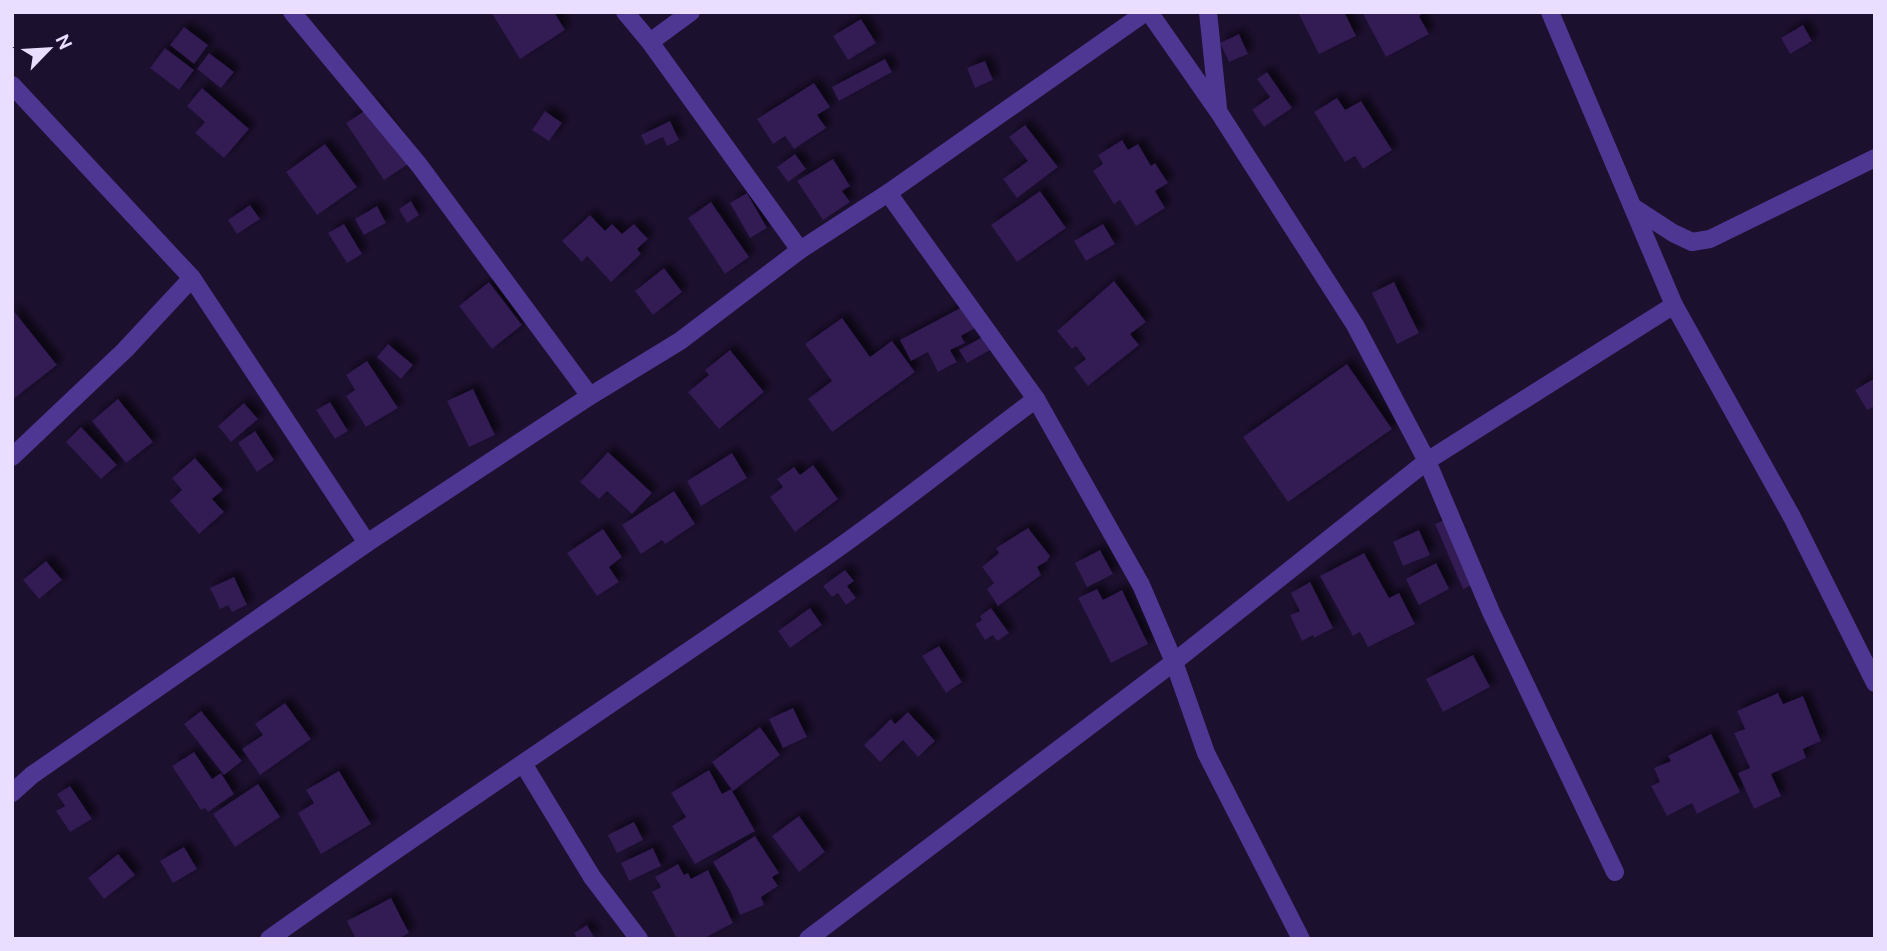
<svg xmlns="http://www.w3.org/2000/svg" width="1887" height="951" font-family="Ubuntu,sans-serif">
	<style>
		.building { fill: #311a52; filter: url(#shadow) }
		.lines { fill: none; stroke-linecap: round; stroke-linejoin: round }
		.minor { stroke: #4e3792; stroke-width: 18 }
	</style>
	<defs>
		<filter id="shadow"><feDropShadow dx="6" dy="-6" stdDeviation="3.5" flood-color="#0009"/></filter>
	</defs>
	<rect width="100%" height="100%" fill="#1c102f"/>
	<!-- building -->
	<g class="building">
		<path d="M491,12H554L565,30L520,59Z"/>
		<path d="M1298,12H1344L1356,36L1319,54Z"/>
		<path d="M1362,12H1426L1419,16L1429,34L1386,57Z"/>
		<path d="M861,19L876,43L848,60L833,36Z"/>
		<path d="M1803,25L1812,41L1790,54L1781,38Z"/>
		<path d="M184,27L208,45L194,64L170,45Z"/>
		<path d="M1239,34L1248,54L1229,62L1220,43Z"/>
		<path d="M165,48L194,70L179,90L150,68Z"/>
		<path d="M209,53L234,72L221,88L197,69Z"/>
		<path d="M885,59L892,72L839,101L832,87Z"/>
		<path d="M985,61L993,80L975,88L967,68Z"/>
		<path d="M1267,72L1292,108L1264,127L1252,110L1270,97L1257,79Z"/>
		<path d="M814,83L830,107L817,115L826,128L794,149L785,136L773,144L757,119Z"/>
		<path d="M202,88L249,129L224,158L195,133L205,122L187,106Z"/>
		<path d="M1337,98L1345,110L1361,101L1392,150L1363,169L1355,156L1345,162L1314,112Z"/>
		<path d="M372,106L410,163L384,180L346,123Z"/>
		<path d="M545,111L562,123L549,141L532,130Z"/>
		<path d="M670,121L679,140L667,146L663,137L646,145L641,135Z"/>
		<path d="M1025,125L1058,167L1017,198L1003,179L1028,161L1009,137Z"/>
		<path d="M1122,140L1128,150L1138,144L1151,166L1155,163L1168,183L1155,191L1165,208L1136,226L1120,200L1114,204L1093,171L1103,164L1098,155Z"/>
		<path d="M325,144L357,187L317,215L286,172Z"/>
		<path d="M795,154L806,169L788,182L777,167Z"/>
		<path d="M833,159L850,186L842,191L850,202L823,220L797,181Z"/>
		<path d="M1040,191L1066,228L1017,262L991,225Z"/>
		<path d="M747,193L767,228L750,238L730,203Z"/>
		<path d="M411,201L419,215L407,223L399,209Z"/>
		<path d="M711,202L749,257L725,274L688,218Z"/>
		<path d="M250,205L260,219L237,234L228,220Z"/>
		<path d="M377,206L386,223L364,235L355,219Z"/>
		<path d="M590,215L605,231L612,224L622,234L634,224L648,239L637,249L641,254L611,282L587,256L582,262L562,241Z"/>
		<path d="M344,224L362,254L347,263L328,233Z"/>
		<path d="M1103,224L1115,244L1086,261L1074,241Z"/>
		<path d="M664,268L682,292L653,315L635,291Z"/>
		<path d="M1114,281L1146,322L1130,334L1139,345L1088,386L1074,368L1086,359L1076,346L1072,349L1057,331Z"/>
		<path d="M489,282L522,325L492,349L459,306Z"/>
		<path d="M1394,282L1419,333L1397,344L1372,293Z"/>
		<path d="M964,306L975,328L961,336L965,343L950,350L957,362L938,372L928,352L911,361L900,340Z"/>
		<path d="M12,309L57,365L12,400Z"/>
		<path d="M842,318L870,357L892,341L915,372L832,432L808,399L832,381L805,344Z"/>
		<path d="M984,336L992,349L967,363L959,350Z"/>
		<path d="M388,344L413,365L401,379L377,357Z"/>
		<path d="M730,350L764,392L719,429L688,392L709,375L705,370Z"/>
		<path d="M367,361L398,408L366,427L346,396L355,390L346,375Z"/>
		<path d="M1347,364L1392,429L1288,502L1243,437Z"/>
		<path d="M1875,378V406L1867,410L1855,390Z"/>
		<path d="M473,389L495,435L469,447L447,401Z"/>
		<path d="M118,399L153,442L126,463L92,421Z"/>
		<path d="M330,402L348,431L335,439L316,410Z"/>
		<path d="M244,403L258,419L231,442L218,426Z"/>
		<path d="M81,427L117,465L101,479L66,442Z"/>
		<path d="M255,431L274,460L257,472L238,443Z"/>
		<path d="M608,452L652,493L632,514L607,491L599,499L580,482Z"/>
		<path d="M732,453L747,478L701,506L687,481Z"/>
		<path d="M195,458L223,490L212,499L224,512L199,534L170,501L182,490L172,478Z"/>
		<path d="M813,465L838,499L795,532L770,497L783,487L777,479L794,467L800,475Z"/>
		<path d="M674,491L695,524L665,544L662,540L641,554L622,525Z"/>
		<path d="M1446,519L1474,584L1463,589L1435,524Z"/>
		<path d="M1028,528L1050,556L1047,561L1037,567L1041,575L998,606L987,589L994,583L982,567L999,553L996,548Z"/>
		<path d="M603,529L622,557L609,567L619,582L597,596L567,553Z"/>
		<path d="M1419,530L1430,555L1403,566L1393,542Z"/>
		<path d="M1100,550L1113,574L1087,587L1075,563Z"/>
		<path d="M1364,553L1389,598L1399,593L1415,624L1368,647L1360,632L1353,636L1320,576Z"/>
		<path d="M46,561L62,580L39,599L23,580Z"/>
		<path d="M1436,563L1449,589L1419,605L1406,579Z"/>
		<path d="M845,570L854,581L847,586L856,598L846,605L838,593L832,597L823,586Z"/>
		<path d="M234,577L247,605L232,612L228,605L220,609L210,588Z"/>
		<path d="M1310,582L1333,628L1314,638L1313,635L1302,641L1290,615L1300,611L1291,593Z"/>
		<path d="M1097,589L1103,600L1122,590L1148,644L1111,663L1078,598Z"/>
		<path d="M810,608L822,625L790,648L778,631Z"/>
		<path d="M991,608L1009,633L997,641L993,635L985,640L975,624L982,620L980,616Z"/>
		<path d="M939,646L962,682L946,693L922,656Z"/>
		<path d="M1473,655L1490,687L1443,712L1426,679Z"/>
		<path d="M1778,693L1783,704L1803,696L1821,741L1803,749L1806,758L1771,774L1781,796L1754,809L1738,773L1750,768L1734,733L1745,729L1737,711Z"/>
		<path d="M285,703L311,739L260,775L242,749L263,735L255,724Z"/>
		<path d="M793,708L807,737L783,748L769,719Z"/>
		<path d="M201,711L242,761L224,775L184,724Z"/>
		<path d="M908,712L935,741L918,757L903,740L880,762L864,745L891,719L895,724Z"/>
		<path d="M760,727L780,755L733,791L712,762Z"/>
		<path d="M1711,734L1740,792L1697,814L1692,803L1667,816L1651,786L1660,782L1654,768L1671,761L1668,756Z"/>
		<path d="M194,752L212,779L221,773L234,794L208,812L205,808L201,810L172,766Z"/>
		<path d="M709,770L722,794L731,789L755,831L695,864L672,826L686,817L671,793Z"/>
		<path d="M339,771L371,824L321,854L298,813L314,803L306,790Z"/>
		<path d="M258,784L280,817L235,847L213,814Z"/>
		<path d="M70,786L92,819L70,832L56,811L65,806L57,794Z"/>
		<path d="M799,816L825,852L799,872L772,836Z"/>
		<path d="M634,822L643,840L617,853L608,835Z"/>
		<path d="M755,836L779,873L772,877L778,886L761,897L764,905L740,915L730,890L713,862Z"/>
		<path d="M184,847L197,869L173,883L160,861Z"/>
		<path d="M653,848L661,866L629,881L621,863Z"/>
		<path d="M118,854L135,875L104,899L88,878Z"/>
		<path d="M678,864L684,875L688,873L691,879L708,870L733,923L703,939H677L652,892L661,887L655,877Z"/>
		<path d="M391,898L409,933L398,939H356L347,921Z"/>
		<path d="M587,925L595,939H578L574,933Z"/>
	</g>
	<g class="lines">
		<!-- minor -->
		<g class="minor">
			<path d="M292,12L419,165L590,396"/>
			<path d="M625,12L650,42L800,250"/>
			<path d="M1149,12L1218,111L1355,325L1427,461L1491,612L1615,872"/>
			<path d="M1208,12L1218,108"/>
			<path d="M1550,12L1674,305L1792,517L1875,683"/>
			<path d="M650,42L691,12"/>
			<path d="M12,85L192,278L367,543"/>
			<path d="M888,193L1036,399L1141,585L1174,662L1206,753L1301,939"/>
			<path d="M1633,207L1673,233L1692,242L1710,239L1875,158"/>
			<path d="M12,457L125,350L192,278"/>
			<path d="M524,765L592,877L639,939"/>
			<path d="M12,793L32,775L367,543L590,396L680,341L800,250L888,193L1146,12"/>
			<path d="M269,939C451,809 640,686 824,558C896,508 965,452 1036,399"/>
			<path d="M808,939L1174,662L1427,461L1674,305"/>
		</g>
	</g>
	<!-- border -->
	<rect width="1887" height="951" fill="none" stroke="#e9deff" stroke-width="28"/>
	<!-- north arrow -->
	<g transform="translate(49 49) rotate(65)" stroke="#1c102f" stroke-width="5" paint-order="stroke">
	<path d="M0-5L12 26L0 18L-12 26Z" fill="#e9deff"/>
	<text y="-10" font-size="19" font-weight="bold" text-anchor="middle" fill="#e9deff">N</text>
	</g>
</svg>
